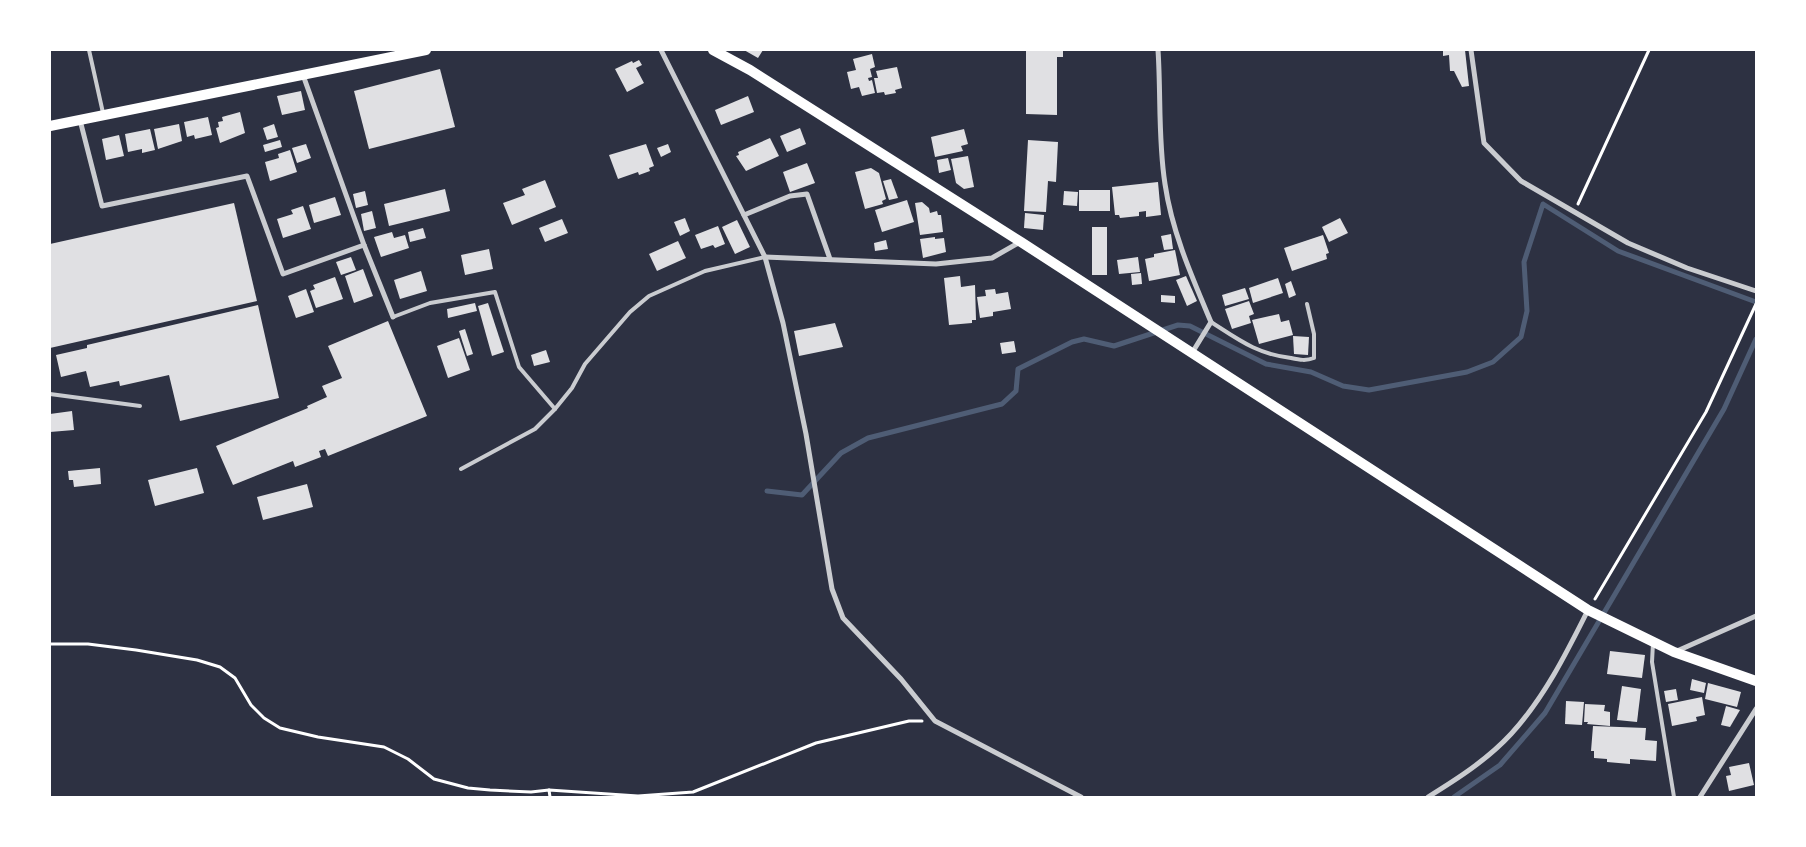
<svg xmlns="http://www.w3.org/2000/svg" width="1806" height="847" font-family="Merriweather,serif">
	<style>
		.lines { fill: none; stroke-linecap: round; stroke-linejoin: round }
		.stream { stroke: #4f5d75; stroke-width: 5 }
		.building { fill: #e0e0e3 }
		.path { stroke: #fff; stroke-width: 3 }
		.service { stroke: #caccd0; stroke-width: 4 }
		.minor { stroke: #caccd0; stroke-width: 5 }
		.secondary { stroke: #fff; stroke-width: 10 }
	</style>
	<rect width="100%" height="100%" fill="#2d3142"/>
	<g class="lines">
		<!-- stream -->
		<g class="stream">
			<path d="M767,491L802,495L841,453L868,438L1002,404L1016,391L1018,369L1072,342L1084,339L1114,346L1178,325L1190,326L1266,364L1311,372L1343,386L1369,390L1467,372L1493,362L1521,337L1527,311L1524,262L1543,204L1618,251L1756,302"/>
			<path d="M1454,797L1500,765L1545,713L1724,409L1756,339"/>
		</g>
	</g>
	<!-- building -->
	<g class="building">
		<path d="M744,50H763L758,58Z"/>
		<path d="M1026,50H1063V57H1057V115L1026,114Z"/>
		<path d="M1443,50H1465L1469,86L1462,87L1454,71H1450L1449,55L1443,56Z"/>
		<path d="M872,54L875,67L870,69L872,77L868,78L869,81L872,80L875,93L862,96L859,87L851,89L847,72L856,70L853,59Z"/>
		<path d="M639,60L642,65L636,68L644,83L627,92L615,69L632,61L633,63Z"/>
		<path d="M897,67L902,88L895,90L896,93L885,95L884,92L877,93L874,78H878L876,71Z"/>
		<path d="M440,69L455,127L369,149L354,91Z"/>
		<path d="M301,91L305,110L282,115L277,96Z"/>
		<path d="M748,96L754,112L721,125L715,110Z"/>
		<path d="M240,112L245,133L220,143L216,128L219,127L218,122L223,121L222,117Z"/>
		<path d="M208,117L212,135L195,139L194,135L187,137L184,122Z"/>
		<path d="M179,124L182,141L158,149L154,129Z"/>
		<path d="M274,124L278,137L267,140L263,128Z"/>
		<path d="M800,128L806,144L787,152L780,136Z"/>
		<path d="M150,129L155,150L142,153V149L128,152L125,134Z"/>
		<path d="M964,129L968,144L961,146L963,151L935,157L931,137Z"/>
		<path d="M119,135L124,156L106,160L102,139Z"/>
		<path d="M770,138L779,156L746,171L736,156L739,155L738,152Z"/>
		<path d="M280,140L282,147L265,152L263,145Z"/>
		<path d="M1028,140L1058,142L1056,182L1048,181L1046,212L1024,211Z"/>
		<path d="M306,144L311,158L297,163L292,148Z"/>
		<path d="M646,144L654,166L649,168L650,171L639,175L638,172L618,179L609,155Z"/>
		<path d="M668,144L671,152L661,157L657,148Z"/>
		<path d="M290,150L297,172L270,181L265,162L279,158L278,154Z"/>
		<path d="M968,156L974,187L964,189L956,183L951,159Z"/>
		<path d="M948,158L951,170L939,173L937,160Z"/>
		<path d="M807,163L815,183L790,192L783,172Z"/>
		<path d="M871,168L879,173L886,199L882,201L883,204L865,209L855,172Z"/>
		<path d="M891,179L898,198L889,200L883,181Z"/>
		<path d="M545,180L556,207L512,225L503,203L525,195L522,189Z"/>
		<path d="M1158,182L1161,215L1146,217V211L1139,212V216L1120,218L1119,215H1115L1112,187Z"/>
		<path d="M445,189L450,211L389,226L384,204Z"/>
		<rect x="1079" y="190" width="31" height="21"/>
		<path d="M365,191L368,205L356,208L353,194Z"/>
		<path d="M1064,191L1078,192L1077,206L1063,205Z"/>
		<path d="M335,197L341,215L314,223L309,205Z"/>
		<path d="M907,200L914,222L882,232L875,210Z"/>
		<path d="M922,202L929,208L930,213L937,211L938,215H941L943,232L920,235L915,203Z"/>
		<path d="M234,203L257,301L50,348V244Z"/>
		<path d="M303,206L311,229L283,238L277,219L293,214L291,210Z"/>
		<path d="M372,211L376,228L364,231L361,214Z"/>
		<path d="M1025,213L1044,215L1043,230L1024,228Z"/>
		<path d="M685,218L690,231L680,236L674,222Z"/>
		<path d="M1340,218L1348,233L1329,242L1322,227Z"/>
		<path d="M562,219L568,233L545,242L539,228Z"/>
		<path d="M737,220L750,247L735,254L722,227Z"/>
		<path d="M718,226L725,244L715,248L713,245L701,249L695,235Z"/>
		<rect x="1092" y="227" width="15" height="48"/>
		<path d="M423,228L426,238L410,242L408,232Z"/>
		<path d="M392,232L394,238L405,235L409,248L381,257L374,237Z"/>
		<path d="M1171,234L1173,249L1164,250L1161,236Z"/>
		<path d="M1323,235L1329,253L1326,254L1327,259L1292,271L1284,248Z"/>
		<path d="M935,237V239L944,238L946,252L923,258L920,239Z"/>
		<path d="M886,240L888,249L875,251L874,243Z"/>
		<path d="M678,241L686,258L657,271L649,254Z"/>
		<path d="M489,249L493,269L465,275L461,255Z"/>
		<path d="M1175,250L1180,275L1149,281L1145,259L1154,257V254Z"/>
		<path d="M351,257L356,270L341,275L336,262Z"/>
		<path d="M1138,257L1140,272L1119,274L1117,260Z"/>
		<path d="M363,269L373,296L354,303L345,276Z"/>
		<path d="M421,271L427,291L400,299L394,280Z"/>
		<path d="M1141,273L1142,284L1132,285L1131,274Z"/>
		<path d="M960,276L961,287L975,285L976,320H972V323L949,325L944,278Z"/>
		<path d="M1186,276L1197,301L1187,306L1176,280Z"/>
		<path d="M335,277L343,299L316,308L310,291L315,289L313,285Z"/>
		<path d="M1278,278L1283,293L1253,303L1249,288Z"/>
		<path d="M1291,281L1296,295L1289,298L1285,284Z"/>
		<path d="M1245,288L1249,299L1225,306L1222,295Z"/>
		<path d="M306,289L314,312L296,318L288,296Z"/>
		<path d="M995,289L996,294L1008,292L1011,309L993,312V316L980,318L977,297L986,296L985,290Z"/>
		<path d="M1161,295L1175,296V303L1161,302Z"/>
		<path d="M1249,301L1254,314L1249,316L1251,323L1232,329L1225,309Z"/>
		<path d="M475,303L477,311L448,318L447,309Z"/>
		<path d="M488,303L504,352L492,356L478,306Z"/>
		<path d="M258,305L279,398L180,421L169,375L120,386L119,381L90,387L86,371L61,377L56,355L87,348V345Z"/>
		<path d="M1279,314L1281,322L1289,320L1293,335L1259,344L1252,320Z"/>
		<path d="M388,321L427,416L328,456L325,449L319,451L321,457L295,467L293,461L233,485L216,446L308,408L307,406L327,397L322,386L342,378L328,346Z"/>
		<path d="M835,323L843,347L799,356L794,331Z"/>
		<path d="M465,329L473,354L467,356L459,331Z"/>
		<path d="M1293,336L1309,337L1308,355L1294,354Z"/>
		<path d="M459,338L470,370L448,378L437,346Z"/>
		<path d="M1014,341L1016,352L1002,354L1000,343Z"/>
		<path d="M546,350L550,362L534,366L531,355Z"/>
		<path d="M72,411L74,430L50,432V414Z"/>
		<path d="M100,468L101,484L74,487L73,480H69L68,471Z"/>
		<path d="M197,468L204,493L155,506L148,480Z"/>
		<path d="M307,484L313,507L263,520L257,497Z"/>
		<path d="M1610,651L1645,655L1642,678L1607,674Z"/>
		<path d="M1692,679L1706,683L1704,693L1690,690Z"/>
		<path d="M1708,683L1741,692L1737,707L1705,699Z"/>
		<path d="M1622,686L1641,689L1637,722L1617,720Z"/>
		<path d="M1676,689L1678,700L1666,702L1664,691Z"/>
		<path d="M1702,697L1705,715L1696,717L1697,721L1672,726L1668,704Z"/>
		<path d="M1566,701L1584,702L1582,725L1565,724Z"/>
		<path d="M1585,704L1605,705L1604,711L1610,712V726L1587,724L1588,722H1584Z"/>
		<path d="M1726,706L1740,710L1730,727L1721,725Z"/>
		<path d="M1593,726L1646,728L1645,740L1657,741L1656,761L1630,759V764L1607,762V759L1594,758V751H1591Z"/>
		<path d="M1749,763L1754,785L1729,791L1726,776L1731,775L1729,767Z"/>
	</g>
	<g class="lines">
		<!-- path -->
		<g class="path">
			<path d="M1578,204L1649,50"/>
			<path d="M1595,599L1706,412L1756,304"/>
			<path d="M50,644H88L136,650L197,660L220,667L235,678L251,705L264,718L280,728L318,737L384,747L408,759L434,779L468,788L490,790L531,792L549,790L638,796L693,792L816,743L909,721H922"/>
			<path d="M549,790L550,797"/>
		</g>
		<!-- service -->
		<g class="service">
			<path d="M89,50L103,113"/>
			<path d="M393,317L430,303L495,292L519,367L555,409L572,388L585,364L630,312L649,296L705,271L765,257"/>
			<path d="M1211,322C1239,340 1257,354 1291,358C1300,360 1306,361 1314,358V334L1307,304"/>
			<path d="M50,394L140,406"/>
			<path d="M461,469L535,429L555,409"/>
			<path d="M1653,643L1652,662L1674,797"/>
		</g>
		<!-- minor -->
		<g class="minor">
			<path d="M661,50L765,257L783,323L806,434L832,589L843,618L901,679L935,721L1081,797"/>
			<path d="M1158,50C1161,95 1158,140 1165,184C1172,232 1192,277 1211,322L1192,353"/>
			<path d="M1471,50L1484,143L1521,181L1628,243L1687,268L1756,291"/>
			<path d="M303,75L364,245L393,317"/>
			<path d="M80,120L102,206L247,176L283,274L364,245"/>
			<path d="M744,215L790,196L807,194L830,259"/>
			<path d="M765,257L936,264L992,258L1020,242"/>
			<path d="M1677,651L1756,616"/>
			<path d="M1428,797C1457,779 1487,760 1511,734C1544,698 1566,654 1588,610"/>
			<path d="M1700,797L1756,709"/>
		</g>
		<!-- secondary -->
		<g class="secondary">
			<path d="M713,50L750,70L1021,242L1588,610L1674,652L1756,681"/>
			<path d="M50,126L426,50"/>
		</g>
	</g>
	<!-- border -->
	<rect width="1806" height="847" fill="none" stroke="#ffffff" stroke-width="102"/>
</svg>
